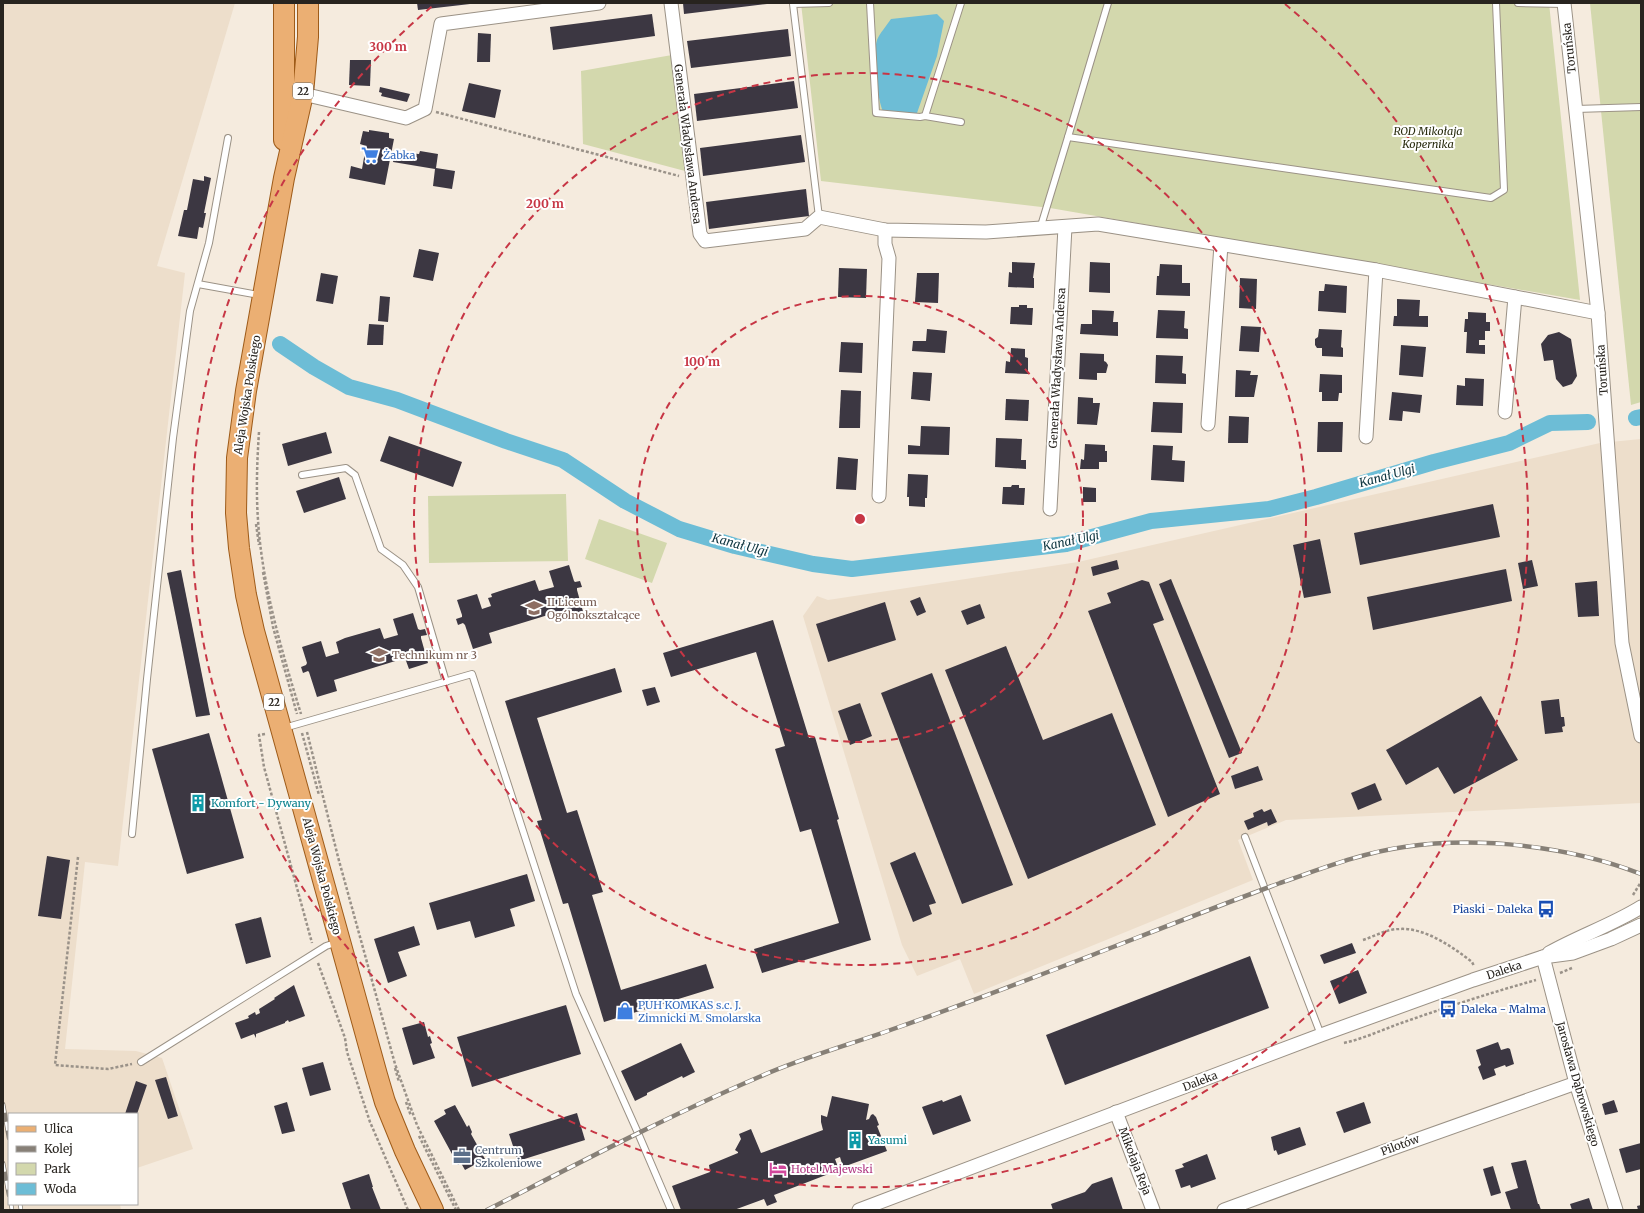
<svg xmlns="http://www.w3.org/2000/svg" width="1644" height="1213" font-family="Merriweather,serif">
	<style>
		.built { fill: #eddecb }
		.green { fill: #d3d8ad }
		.water { fill: #6dbdd6 }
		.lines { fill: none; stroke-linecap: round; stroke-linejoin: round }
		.canal { stroke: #6dbdd6; stroke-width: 16 }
		.building { fill: #3c3742 }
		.service-casing { stroke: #9b9286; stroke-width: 8 }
		.minor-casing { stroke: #9b9286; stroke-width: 15 }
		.primary-casing { stroke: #9e5b19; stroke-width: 22 }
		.path { stroke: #9a9289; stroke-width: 2.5; stroke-dasharray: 3 2; stroke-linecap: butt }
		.service { stroke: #fff; stroke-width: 6 }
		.minor { stroke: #fff; stroke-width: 13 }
		.primary { stroke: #ebaf73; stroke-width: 20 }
		.rail-casing { stroke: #878077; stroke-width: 4.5 }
		.rail { stroke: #fff; stroke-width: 3; stroke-dasharray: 9; stroke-linecap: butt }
		.ring { fill: none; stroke: #c73645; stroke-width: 2; stroke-dasharray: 7 5 }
		.labels { text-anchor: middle; stroke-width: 4; stroke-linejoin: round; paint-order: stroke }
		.shield { fill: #fff; stroke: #686662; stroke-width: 1 }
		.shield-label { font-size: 10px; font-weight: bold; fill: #28241f }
		.street-label { font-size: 11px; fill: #28241f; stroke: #fff }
		.park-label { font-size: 11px; font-style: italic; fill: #292c0f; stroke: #fff }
		.shop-label { font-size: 11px; fill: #366cbe; stroke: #fff; text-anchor: start }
		.education-label { font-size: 11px; fill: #785e54; stroke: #fff; text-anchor: start }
		.culture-label { font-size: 11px; fill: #0d838f; stroke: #fff; text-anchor: start }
		.transit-label { font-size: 11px; fill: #164399; stroke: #fff; text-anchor: end }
		.service-label { font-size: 11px; fill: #4e5e75; stroke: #fff; text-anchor: start }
		.hotel-label { font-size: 11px; fill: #b23c85; stroke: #fff; text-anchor: start }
		.water-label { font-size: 12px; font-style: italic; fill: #0b323d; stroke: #fff }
		.centre { fill: #c73645; stroke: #fff; stroke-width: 2 }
		.ring-label { font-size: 12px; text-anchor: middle; font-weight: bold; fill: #c73645; stroke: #fff; stroke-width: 4; stroke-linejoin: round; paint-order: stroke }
	</style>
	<rect width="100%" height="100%" fill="#f5ebde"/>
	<!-- built -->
	<g class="built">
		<path d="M3,3H235L157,266L185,273L118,866L85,862L65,1049L136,1051L162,1058L193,1149L137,1168V1114H9V1204H120L121,1210H3Z"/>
		<path d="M1641,439V803L1286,820L1238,840L1253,880L974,994L960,959L917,976L902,945L803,616L817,596L828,600L1078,562L1600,443Z"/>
	</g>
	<!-- green -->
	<g class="green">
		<path d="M801,3H1549L1580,300L1050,208L821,181Z"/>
		<path d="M1590,3H1641V402L1631,405Z"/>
		<path d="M672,55L685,171L583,144L581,71Z"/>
		<path d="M566,494L568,561L429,563L428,496Z"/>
		<path d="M599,519L667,543L652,583L585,559Z"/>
	</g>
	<!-- water -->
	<path class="water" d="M937,14L944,21L937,56L917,113L912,116L884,114C877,99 872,55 877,40C880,33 887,25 891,19Z"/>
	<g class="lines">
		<!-- canal -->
		<g class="canal">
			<path d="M280,344L314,367L349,387L397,400L506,441L563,460L625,501L679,529L735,546L813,564L852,569L1066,544L1151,521L1269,509L1316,497L1434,462L1509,443L1550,423L1588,422"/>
			<path d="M1636,418L1641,417"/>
		</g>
	</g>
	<!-- building -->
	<g class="building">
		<path d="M417,3H470V4L418,10Z"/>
		<path d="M683,3H767V4L684,14Z"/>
		<path d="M652,14L655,36L553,50L550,27Z"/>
		<path d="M788,29L791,56L691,68L687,41Z"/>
		<path d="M478,33L491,34L490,62H477Z"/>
		<path d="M350,60H371L370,86L349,85Z"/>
		<path d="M794,81L798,108L697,121L694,94Z"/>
		<path d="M469,83L501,90L495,118L462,111Z"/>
		<path d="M380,87L410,94L407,102L381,96L382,93L379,92Z"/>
		<path d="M369,130L389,133V138L394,139L385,185L349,178L351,166L362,169L366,146L360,144L363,131L369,132Z"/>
		<path d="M801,135L805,162L703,176L700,148Z"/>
		<path d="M420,151L438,154L436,168L455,171L452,189L433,186L435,169L393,162L395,152L419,154Z"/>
		<path d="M204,176L211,178L204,213H206L203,228L199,227L197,239L178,236L184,210H187L193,179L204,181Z"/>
		<path d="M806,189L809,216L709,229L706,202Z"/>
		<path d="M419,249L439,253L433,281L413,277Z"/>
		<path d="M1012,262L1035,263L1033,278H1034V288L1008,287L1009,272L1012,273Z"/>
		<path d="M1090,262L1110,263V293L1089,292Z"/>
		<path d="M1160,264L1182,265V283H1190V296L1156,295L1157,276H1159Z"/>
		<path d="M839,268L867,269L866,298L838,297Z"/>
		<path d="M321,273L338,276L333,304L316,301Z"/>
		<path d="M917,273H939L938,303L915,302Z"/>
		<path d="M1240,278L1257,279L1256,309L1239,308Z"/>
		<path d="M1325,284L1347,286L1346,313L1318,311L1319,291H1324Z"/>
		<path d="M380,296L390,297L388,322L378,321Z"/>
		<path d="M1397,299L1420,300L1419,316H1428V327L1393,326L1394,316H1397Z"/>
		<path d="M1019,305H1027V308H1033L1032,325L1010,324L1011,307H1019Z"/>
		<path d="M1092,310L1114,311L1113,322H1118V336L1080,334L1081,324H1092Z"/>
		<path d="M1158,310L1185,311L1184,328L1188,329V339L1156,338Z"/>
		<path d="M1468,312L1486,313V322H1490V331H1485V340H1479V345H1485V354L1466,353L1467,332H1464L1465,319H1468Z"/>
		<path d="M369,324L384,325L383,345H367Z"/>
		<path d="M1241,326L1261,327L1259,352L1239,351Z"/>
		<path d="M927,329L947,331L945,353L912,351L913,341H926Z"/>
		<path d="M1319,329L1342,330L1341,347L1343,348V357L1322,356V348H1317L1315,345V339L1318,337Z"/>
		<path d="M1559,332L1571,339L1577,376L1572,384L1563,387L1556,379L1553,360L1544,361L1541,344L1548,335Z"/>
		<path d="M841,342L863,343L862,373L839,372Z"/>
		<path d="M1401,345L1426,347L1423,377L1399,375Z"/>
		<path d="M1011,348L1025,349V357L1028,358V374L1005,373L1006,361L1010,362Z"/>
		<path d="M1080,353L1104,354V361L1106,362L1108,365L1106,373H1097V380L1079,379Z"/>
		<path d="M1156,355L1183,356L1182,373L1186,374V384L1155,383Z"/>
		<path d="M1236,370L1251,371L1250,375H1258L1254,397H1235Z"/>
		<path d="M913,372L932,373L930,401L911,399Z"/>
		<path d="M1320,374L1342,375V393H1339L1338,401H1322V392H1319Z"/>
		<path d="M1465,378L1484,379L1483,406L1456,405L1457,385L1465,386Z"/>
		<path d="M841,390L861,391L860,428H839Z"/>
		<path d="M1392,392L1422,395L1420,413L1403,411L1402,421L1389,420Z"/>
		<path d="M1078,397L1093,398V403H1100L1097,425L1077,424Z"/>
		<path d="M1006,399L1029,400L1028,421L1005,420Z"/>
		<path d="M1153,402L1183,403L1182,433L1151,432Z"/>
		<path d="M1229,416L1249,417L1248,443H1228Z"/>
		<path d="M1318,422H1343L1342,452H1317Z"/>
		<path d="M921,426L950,427L949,455L908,454V445L920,446Z"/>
		<path d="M326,432L332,453L288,466L282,444Z"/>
		<path d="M389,436L462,462L453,487L380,461Z"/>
		<path d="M996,438L1022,439L1021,460H1026V469L995,467Z"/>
		<path d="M1085,444L1105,445V451H1107V462H1099V469H1080L1081,459L1084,460Z"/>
		<path d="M1153,445L1173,446L1172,460L1185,461L1184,482L1151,480Z"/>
		<path d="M838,457L858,459L856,490L836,489Z"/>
		<path d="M908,474L928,475L927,498H925V507L909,506V497H907Z"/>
		<path d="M339,477L346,499L304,513L296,491Z"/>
		<path d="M1012,485H1019V488H1025L1024,505L1002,504L1003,487H1011Z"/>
		<path d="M1083,487L1096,488V502H1083Z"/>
		<path d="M1493,504L1500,537L1360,565L1354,533Z"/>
		<path d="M1320,539L1331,593L1304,598L1293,545Z"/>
		<path d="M1117,560L1119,569L1093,576L1091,567Z"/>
		<path d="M1532,560L1538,586L1523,589L1518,563Z"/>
		<path d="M569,565L574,581L575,582L580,581L582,587L577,588V590L584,615L564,621L561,611L489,633L492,643L473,649L465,625L463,623L458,625L456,619L462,617V615L457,600L477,594L482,609L491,606L488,598L492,597L491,594L500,591L535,580L539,591L554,587L549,571Z"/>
		<path d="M1506,569L1512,601L1373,630L1367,597Z"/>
		<path d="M181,570L210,715L196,717L167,573Z"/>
		<path d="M1171,579L1242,753L1229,758L1159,584Z"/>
		<path d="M1142,580L1149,582L1164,620L1153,624L1220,794L1168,817L1088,611L1111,603L1107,593Z"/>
		<path d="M1597,581L1599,616L1578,617L1575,583Z"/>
		<path d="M920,597L926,612L917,616L910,601Z"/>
		<path d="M885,602L896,640L828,662L816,624Z"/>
		<path d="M980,604L985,618L967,625L961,611Z"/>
		<path d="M413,613L418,629L420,630L425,629L427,635L421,636V638L428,663L409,669L405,658L334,680L337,691L317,697L309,672L308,671L303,673L301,667L306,665L307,663L302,647L321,641L326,657L339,653L336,642L345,638L380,628L384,639L398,635L393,619Z"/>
		<path d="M773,620L809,738L815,737L839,819L837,820L871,940L762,973L754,949L839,923L811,829L800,832L775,749L785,746L756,652L671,677L663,653Z"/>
		<path d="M1006,646L1043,740L1112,713L1156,825L1028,879L945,670Z"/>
		<path d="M615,668L622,692L537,718L567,813L577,810L603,892L592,895L621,990L706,964L714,988L604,1022L568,903L563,904L537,821L542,820L505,701Z"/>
		<path d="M932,673L1013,885L962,904L881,693Z"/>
		<path d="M655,687L660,702L647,706L642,690Z"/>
		<path d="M1481,696L1518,760L1454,794L1438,767L1406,785L1386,750Z"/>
		<path d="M1559,699L1561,717H1564L1565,726L1562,727L1563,732L1545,734L1541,701Z"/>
		<path d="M860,703L872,736L850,745L838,711Z"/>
		<path d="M209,733L244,858L187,874L152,749Z"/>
		<path d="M1258,766L1263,780L1235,789L1231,776Z"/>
		<path d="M1375,783L1382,800L1358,810L1351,793Z"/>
		<path d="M1262,809L1264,812L1271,809L1277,822L1268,826L1267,822L1248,830L1244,821L1254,817L1253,813Z"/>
		<path d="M915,852L936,903L929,905L932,914L913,922L890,863Z"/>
		<path d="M47,856L70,860L61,919L38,916Z"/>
		<path d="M527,874L535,901L510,909L515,926L475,938L470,921L437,930L429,903Z"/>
		<path d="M261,917L271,957L246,964L235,924Z"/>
		<path d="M414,926L420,945L398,952L407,976L388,983L374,939Z"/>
		<path d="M1352,943L1356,953L1324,964L1320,955Z"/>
		<path d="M1250,956L1269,1008L1065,1085L1046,1035Z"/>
		<path d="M1358,970L1367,993L1339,1004L1330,981Z"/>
		<path d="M294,985L305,1016L289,1022L288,1020L285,1022V1023L256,1034V1038L254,1034L241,1039L235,1023L249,1018L248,1016L255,1012L256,1015L260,1013L259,1009L275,999L274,998Z"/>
		<path d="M566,1005L581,1054L472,1087L457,1037Z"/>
		<path d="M424,1022L428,1037L430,1036L432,1043L430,1044L435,1058L413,1065L402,1028Z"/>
		<path d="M1498,1042L1501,1050L1508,1048L1510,1049L1514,1064L1506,1067L1505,1065L1494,1069L1496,1075L1483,1080L1478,1067L1481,1065L1476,1050Z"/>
		<path d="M681,1043L695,1072L683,1078L682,1076L647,1093V1095L635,1101L621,1071Z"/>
		<path d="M323,1062L331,1090L310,1096L302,1068Z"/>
		<path d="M166,1077L178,1116L168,1119L155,1080Z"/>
		<path d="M136,1081L147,1085L137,1114H125Z"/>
		<path d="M961,1095L971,1121L933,1135L922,1107L942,1100L943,1102Z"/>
		<path d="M832,1096L869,1104L866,1120L869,1119L871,1115L873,1114L876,1117L879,1125L877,1126L887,1151L843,1167L840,1157L835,1159L839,1170L774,1195L777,1202L767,1206L764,1199L734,1210H681L672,1186L710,1172L709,1165L738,1153V1152L735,1150L741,1139L739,1134L751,1129L761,1153L823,1130L821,1122V1115L827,1117Z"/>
		<path d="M1614,1100L1618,1112L1605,1115L1602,1104Z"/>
		<path d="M287,1102L295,1131L282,1134L274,1106Z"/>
		<path d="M1364,1102L1371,1123L1344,1133L1336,1112Z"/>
		<path d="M455,1105L467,1127L469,1125L472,1132L471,1134L485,1159L465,1170L461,1163L458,1165L434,1121L446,1114L444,1110Z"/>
		<path d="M577,1113L585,1140L518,1161L509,1134Z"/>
		<path d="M1300,1127L1306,1145L1278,1155L1276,1150L1274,1151L1271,1137Z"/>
		<path d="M1641,1143V1169L1626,1173L1619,1149Z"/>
		<path d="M1207,1154L1216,1179L1191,1188L1190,1185L1181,1188L1175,1170L1184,1167L1182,1164Z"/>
		<path d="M1526,1160L1538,1204H1539L1541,1210H1511L1505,1192L1518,1188L1511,1163Z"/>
		<path d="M1493,1166L1501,1193L1491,1196L1483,1169Z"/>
		<path d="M369,1174L373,1187H372L381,1210H351L342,1183Z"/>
		<path d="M1112,1177L1123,1210H1053L1051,1204L1085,1192L1092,1184Z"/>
		<path d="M1589,1198L1593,1210H1580L1579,1209L1572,1210L1570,1204Z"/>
		<path d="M1641,1205V1210H1638L1637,1206Z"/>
	</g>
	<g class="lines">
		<!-- service casing -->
		<g class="service-casing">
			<g id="service">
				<path d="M870,3L876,113L920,117L925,116L961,122"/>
				<path d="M1108,3L1068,137L1491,198L1504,190L1496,3"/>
				<path d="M1518,3L1564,4"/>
				<path d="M1576,109L1641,107"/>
				<path d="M925,116L961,3"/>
				<path d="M819,217L793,4L829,3"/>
				<path d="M1040,229L1068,137"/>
				<path d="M198,284L259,295"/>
				<path d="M302,475L346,468L355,475L381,549L403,565L418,587L446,682"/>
				<path d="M284,728L472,674L576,994L638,1133L671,1210"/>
				<path d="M132,834L147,679L173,438L190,311L209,243L228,138"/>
				<path d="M1245,837L1321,1035"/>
				<path d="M141,1062L326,946L338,942"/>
			</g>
		</g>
		<!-- minor casing -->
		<g class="minor-casing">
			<g id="minor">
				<path d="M671,3L700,234L705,241L805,229L819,217L885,230L986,232L1098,224L1376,270L1598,313"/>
				<path d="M1564,3L1598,313L1622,643L1641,736"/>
				<path d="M303,94L406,118L425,109L441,24L599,3"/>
				<path d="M1505,412L1515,297"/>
				<path d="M1208,424L1221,245"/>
				<path d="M1366,437L1376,270"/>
				<path d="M879,496L889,258L885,244V230"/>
				<path d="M1050,509L1065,227"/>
				<path d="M1549,953C1579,936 1612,925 1641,907"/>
				<path d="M1543,957L1576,1083L1616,1210"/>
				<path d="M1116,1112L1153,1210"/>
				<path d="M859,1210L1321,1035L1473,980L1543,957L1573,953L1611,939L1641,925"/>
				<path d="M1224,1210L1385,1151L1576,1083"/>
			</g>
		</g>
		<!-- primary casing -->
		<g class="primary-casing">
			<g id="primary">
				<path d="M284,3V140"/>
				<path d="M308,3V37L303,94L284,178L246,391L237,458L236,513L239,548L246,595L254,631L377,1075L385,1102L405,1151L433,1210"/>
			</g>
		</g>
		<!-- path -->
		<g class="path">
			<path d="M436,112L679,176"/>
			<path d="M259,432C257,462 256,491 258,520C262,585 282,652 301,714"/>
			<path d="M256,524L259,545"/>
			<path d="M263,572L273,627L297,714"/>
			<path d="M307,732L338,857L395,1064L417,1125L459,1210"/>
			<path d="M302,733L319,795"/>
			<path d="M265,734L259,735L264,767L312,943"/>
			<path d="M78,857L55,1065L108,1069L132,1064"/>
			<path d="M1633,895L1641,882"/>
			<path d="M1363,940C1375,936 1387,929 1399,929C1424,927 1453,947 1472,962L1474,966"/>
			<path d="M318,963L345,1038L347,1052L370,1122L408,1210"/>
			<path d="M1560,973L1572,968"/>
			<path d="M1344,1043C1366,1038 1386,1028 1407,1021C1450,1006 1493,992 1536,980"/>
			<path d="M395,1068L399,1082"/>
			<path d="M406,1102L411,1116"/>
			<path d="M419,1136L456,1210"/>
		</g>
		<!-- service -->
		<use href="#service" class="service"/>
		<!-- minor -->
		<use href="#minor" class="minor"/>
		<!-- primary -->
		<use href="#primary" class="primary"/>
		<!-- rail casing -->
		<g class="rail-casing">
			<g id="rail">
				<path d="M3,1104L9,1138"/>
				<path d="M3,1163L9,1195"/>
				<path d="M11,1204L12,1210"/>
				<path d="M20,1204L21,1210"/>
				<path d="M487,1210C577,1164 666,1117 759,1077C804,1057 852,1044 899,1027C965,1004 1030,979 1095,954C1157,930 1218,906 1280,883C1321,869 1361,853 1404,847C1479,836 1570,846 1641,874"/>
			</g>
		</g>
		<!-- rail -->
		<use href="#rail" class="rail"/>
	</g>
	<!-- distance rings -->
	<g class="ring">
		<circle cx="860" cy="519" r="223"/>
		<circle cx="860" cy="519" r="446"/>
		<path d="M1285 4A668 668 0 1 1 435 4"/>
	</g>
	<!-- icons -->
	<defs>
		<g id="supermarket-bare" transform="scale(1.38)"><path d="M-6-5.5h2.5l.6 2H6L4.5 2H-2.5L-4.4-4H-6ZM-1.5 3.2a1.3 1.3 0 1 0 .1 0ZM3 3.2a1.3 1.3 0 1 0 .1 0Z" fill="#3f7fe0" stroke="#fff" stroke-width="2.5" paint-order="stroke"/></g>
		<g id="school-bare" transform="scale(1.38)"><path d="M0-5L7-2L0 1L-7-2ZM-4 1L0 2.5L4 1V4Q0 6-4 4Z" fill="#8d6e63" stroke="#fff" stroke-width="2.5" paint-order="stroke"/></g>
		<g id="building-bare" transform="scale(1.38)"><path d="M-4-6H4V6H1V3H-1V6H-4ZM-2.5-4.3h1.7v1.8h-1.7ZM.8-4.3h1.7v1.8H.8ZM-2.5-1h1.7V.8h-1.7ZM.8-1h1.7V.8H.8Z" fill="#0f9aa8" stroke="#fff" stroke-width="2.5" paint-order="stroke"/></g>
		<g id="bus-bare" transform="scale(1.38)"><path d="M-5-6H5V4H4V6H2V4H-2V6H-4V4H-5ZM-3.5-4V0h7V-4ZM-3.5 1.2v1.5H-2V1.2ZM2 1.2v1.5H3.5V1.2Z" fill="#1a4fb4" stroke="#fff" stroke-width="2.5" paint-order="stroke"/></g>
		<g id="shop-bare" transform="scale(1.38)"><path d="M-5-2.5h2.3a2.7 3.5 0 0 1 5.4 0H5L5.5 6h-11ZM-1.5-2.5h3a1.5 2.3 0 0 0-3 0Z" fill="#3f7fe0" stroke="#fff" stroke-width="2.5" paint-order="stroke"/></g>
		<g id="office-bare" transform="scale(1.38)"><path d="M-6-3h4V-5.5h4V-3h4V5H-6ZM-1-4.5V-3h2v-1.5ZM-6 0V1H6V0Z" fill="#5c6f8a" stroke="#fff" stroke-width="2.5" paint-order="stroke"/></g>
		<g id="hotel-bare" transform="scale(1.38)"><path d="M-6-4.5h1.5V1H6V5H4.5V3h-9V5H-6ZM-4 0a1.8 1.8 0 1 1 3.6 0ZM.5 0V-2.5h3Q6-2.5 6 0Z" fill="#d1479c" stroke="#fff" stroke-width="2.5" paint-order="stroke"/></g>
	</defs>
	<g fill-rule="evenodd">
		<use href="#supermarket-bare" x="370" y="155"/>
		<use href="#school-bare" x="534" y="608"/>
		<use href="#school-bare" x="379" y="655"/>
		<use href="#building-bare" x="198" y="803"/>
		<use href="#bus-bare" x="1546" y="909"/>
		<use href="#bus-bare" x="1448" y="1009"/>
		<use href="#shop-bare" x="625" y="1011"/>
		<use href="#building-bare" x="855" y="1140"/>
		<use href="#office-bare" x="462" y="1156"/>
		<use href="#hotel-bare" x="778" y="1169"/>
	</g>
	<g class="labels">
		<!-- shield labels -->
		<g class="shield">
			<rect x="293" y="83" width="20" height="16" rx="3"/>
			<rect x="264" y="694" width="20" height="16" rx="3"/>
		</g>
		<g class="shield-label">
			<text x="303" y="95">22</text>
			<text x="274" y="706">22</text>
		</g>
		<!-- street labels -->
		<g class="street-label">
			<text transform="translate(1569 48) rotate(-96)" y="4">Toruńska</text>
			<text transform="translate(688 144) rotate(83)" y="4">Generała Władysława Andersa</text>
			<text transform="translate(1057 368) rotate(-87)" y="4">Generała Władysława Andersa</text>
			<text transform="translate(1602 370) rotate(-94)" y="4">Toruńska</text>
			<text transform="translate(247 395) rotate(-81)" y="4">Aleja Wojska Polskiego</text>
			<text transform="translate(322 876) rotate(75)" y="4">Aleja Wojska Polskiego</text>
			<text transform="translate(1504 970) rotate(-18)" y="4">Daleka</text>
			<text transform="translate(1200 1081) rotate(-21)" y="4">Daleka</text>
			<text transform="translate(1578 1084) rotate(74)" y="4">Jarosława Dąbrowskiego</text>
			<text transform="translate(1400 1145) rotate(-20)" y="4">Pilotów</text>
			<text transform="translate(1135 1161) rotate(69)" y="4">Mikołaja Reja</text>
		</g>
		<!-- park labels -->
		<g class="park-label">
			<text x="1428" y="135">ROD Mikołaja<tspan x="1428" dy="13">Kopernika</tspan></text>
		</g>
		<!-- shop labels -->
		<g class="shop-label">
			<text x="383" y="159">Żabka</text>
			<text x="638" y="1009">PUH KOMKAS s.c. J.<tspan x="638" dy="13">Zimnicki M. Smolarska</tspan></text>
		</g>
		<!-- education labels -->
		<g class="education-label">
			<text x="547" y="606">II Liceum<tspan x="547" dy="13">Ogólnokształcące</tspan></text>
			<text x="392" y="659">Technikum nr 3</text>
		</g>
		<!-- culture labels -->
		<g class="culture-label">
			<text x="211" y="807">Komfort - Dywany</text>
			<text x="868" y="1144">Yasumi</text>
		</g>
		<!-- transit labels -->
		<g class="transit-label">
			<text x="1533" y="913">Piaski - Daleka</text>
			<text x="1461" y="1013" text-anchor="start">Daleka - Malma</text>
		</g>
		<!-- service labels -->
		<g class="service-label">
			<text x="475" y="1154">Centrum<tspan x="475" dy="13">Szkoleniowe</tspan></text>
		</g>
		<!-- hotel labels -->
		<g class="hotel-label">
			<text x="791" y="1173">Hotel Majewski</text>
		</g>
		<!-- water labels -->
		<g class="water-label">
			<text transform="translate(1387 476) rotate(-15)" y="4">Kanał Ulgi</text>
			<text transform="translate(1071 541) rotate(-12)" y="4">Kanał Ulgi</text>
			<text transform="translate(740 545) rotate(15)" y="4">Kanał Ulgi</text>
		</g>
	</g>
	<circle cx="860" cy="519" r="6" class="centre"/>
	<g class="ring-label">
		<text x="388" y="51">300 m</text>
		<text x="545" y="208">200 m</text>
		<text x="702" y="366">100 m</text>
	</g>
	<!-- border -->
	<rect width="1644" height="1213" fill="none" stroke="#28241f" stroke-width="8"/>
	<!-- legend -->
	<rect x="8" y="1113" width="130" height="92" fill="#ffffff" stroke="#a9a7a5"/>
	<rect x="16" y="1126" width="20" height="6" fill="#ebaf73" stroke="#a9a7a5"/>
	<text x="44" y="1133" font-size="12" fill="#28241f">Ulica</text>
	<rect x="16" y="1146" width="20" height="6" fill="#878077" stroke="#a9a7a5"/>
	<text x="44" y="1153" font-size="12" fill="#28241f">Kolej</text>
	<rect x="16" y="1163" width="20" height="12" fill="#d3d8ad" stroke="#a9a7a5"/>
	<text x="44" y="1173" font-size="12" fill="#28241f">Park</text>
	<rect x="16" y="1183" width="20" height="12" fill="#6dbdd6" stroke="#a9a7a5"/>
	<text x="44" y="1193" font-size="12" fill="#28241f">Woda</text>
</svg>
